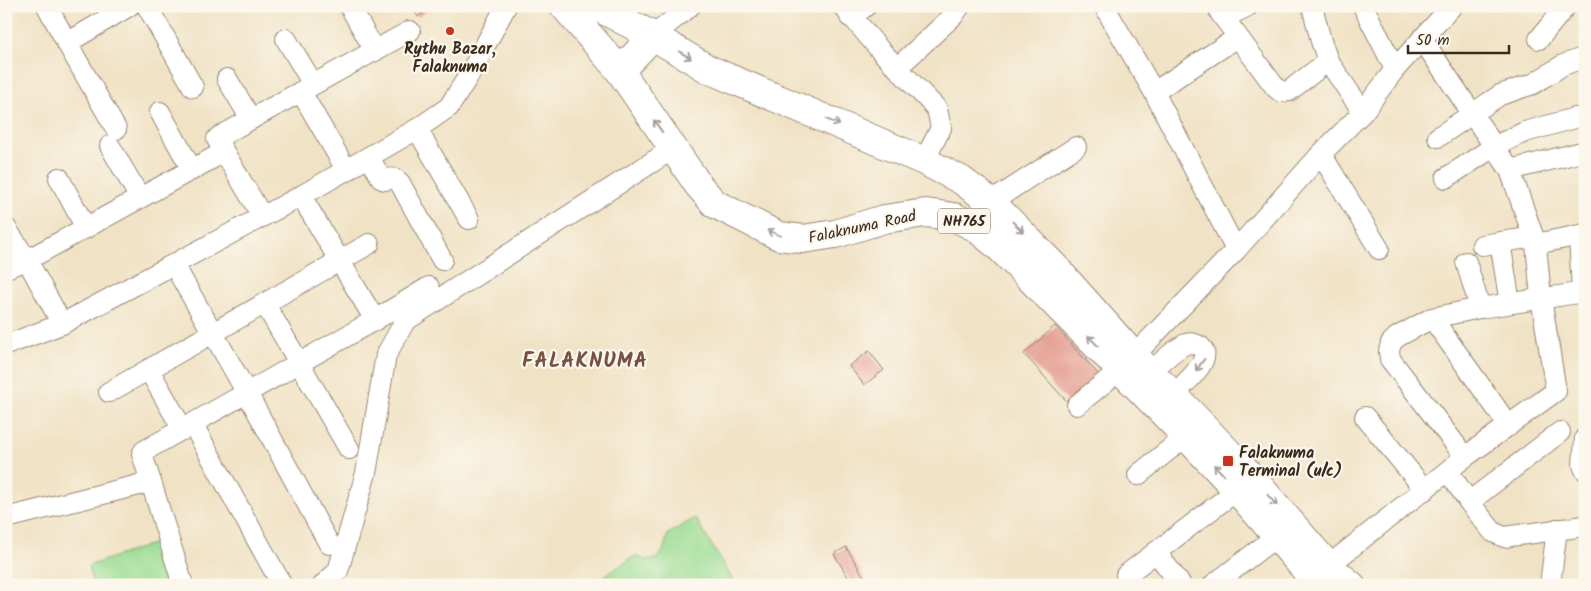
<svg xmlns="http://www.w3.org/2000/svg" width="1591" height="591" font-family="Kalam,sans-serif">
	<style>
		.green { fill: #99db91; stroke: #6a8258 }
		.building { fill: #e4998c }
		.lines { fill: none; stroke-linecap: round; stroke-linejoin: round }
		.minor-casing { stroke: #968672; stroke-width: 22 }
		.highway-casing { stroke: #968672; stroke-width: 30 }
		.minor { stroke: #fff; stroke-width: 20 }
		.highway { stroke: #fff; stroke-width: 28 }
		.oneway { stroke: #a79f9a }
		.poi-dot { fill: #c8321e; stroke: #fbf7ec; stroke-width: 2 }
		.labels { text-anchor: middle; stroke-width: 4.5; stroke-linejoin: round; paint-order: stroke }
		.shield { fill: #fbf7ec; stroke: #75685c; stroke-width: 1 }
		.shield-label { font-size: 15px; font-weight: bold; fill: #3b2a1e }
		.poi-label { font-size: 16px; font-weight: bold; fill: #3b2a1e; stroke: #fbf7ec }
		.street-label { font-size: 16px; fill: #3b2a1e; stroke: #fbf7ec }
		.district-label { font-size: 21px; font-weight: bold; letter-spacing: 1px; fill: #765144; stroke: #fbf7ec }
	</style>
	<rect width="100%" height="100%" fill="#fbf7ec"/>
	<filter id="ink" filterUnits="userSpaceOnUse"><feTurbulence type="fractalNoise" baseFrequency=".02" numOctaves="2"/><feDisplacementMap in="SourceGraphic" scale="10" xChannelSelector="R" yChannelSelector="G"/><feConvolveMatrix kernelMatrix="1 2 1 2 8 2 1 2 1" color-interpolation-filters="sRGB"/></filter>
	<filter id="wash" filterUnits="userSpaceOnUse"><feTurbulence type="fractalNoise" baseFrequency=".0096" numOctaves="4" result="noise"/><feDisplacementMap in="SourceGraphic" scale="20" xChannelSelector="R" yChannelSelector="G"/><feGaussianBlur stdDeviation="1.12" result="paint"/><feColorMatrix in="noise" values="0 0 0 0 0 0 0 0 0 0 0 0 0 0 0 0 0 1.4 0 .05"/><feComposite in="paint" operator="in"/></filter>
	<g filter="url(#wash)">
		<rect width="100%" height="100%" fill="#f0e2c5"/>
		<!-- green -->
		<g class="green">
			<path d="M695,518L736,585H609L604,576L635,556L646,560L657,559L663,551L668,534Z"/>
			<path d="M158,542L166,585H93L88,566Z"/>
		</g>
		<g id="blocks">
			<!-- building -->
			<g class="building">
				<path d="M412,6H432L418,17Z"/>
				<path d="M1055,326L1101,377L1070,405L1024,354Z"/>
				<path d="M869,351L884,370L864,385L849,366Z"/>
				<path d="M846,547L869,585H853L834,554Z"/>
			</g>
		</g>
	</g>
	<g filter="url(#ink)">
		<use href="#blocks" fill-opacity="0" stroke="#968672" stroke-width="1"/>
		<g class="lines">
			<!-- minor casing -->
			<g class="minor-casing">
				<g id="minor">
					<path d="M47,6L67,43"/>
					<path d="M147,6L193,87"/>
					<path d="M843,6L880,50L937,109L941,128L924,161"/>
					<path d="M1104,6L1154,92L1236,250"/>
					<path d="M1312,6L1321,41L1328,61"/>
					<path d="M1363,6L1395,69"/>
					<path d="M350,7L375,51"/>
					<path d="M850,17L866,6"/>
					<path d="M1224,18L1248,6"/>
					<path d="M653,36L690,6"/>
					<path d="M1238,37L1275,87L1281,92L1289,91L1328,61L1363,112"/>
					<path d="M286,39L313,84"/>
					<path d="M1539,39L1566,6"/>
					<path d="M898,67L953,16L960,6"/>
					<path d="M227,79L251,119"/>
					<path d="M301,92L347,171"/>
					<path d="M1154,92L1238,37L1220,13"/>
					<path d="M160,112L192,170"/>
					<path d="M116,129L67,43L129,6"/>
					<path d="M417,129L469,219"/>
					<path d="M1438,137L1500,95L1533,84L1563,65L1585,57"/>
					<path d="M110,146L140,198"/>
					<path d="M224,152L262,216"/>
					<path d="M1321,154L1379,249"/>
					<path d="M369,158L382,179L386,180C392,177 395,178 400,183L442,260"/>
					<path d="M1510,170L1582,152"/>
					<path d="M59,178L86,228"/>
					<path d="M1446,178L1495,146L1525,132L1575,118"/>
					<path d="M301,196L375,320"/>
					<path d="M991,202L1076,147"/>
					<path d="M6,228L27,260L62,324"/>
					<path d="M1579,236L1582,292"/>
					<path d="M1500,242L1510,303"/>
					<path d="M1536,244L1585,234"/>
					<path d="M1482,245L1534,237"/>
					<path d="M1466,262L1480,308"/>
					<path d="M174,265L247,393L329,544"/>
					<path d="M6,268L27,260L224,152L217,139L219,137L410,31"/>
					<path d="M265,304L349,449"/>
					<path d="M1432,318L1509,426"/>
					<path d="M6,345L62,324L301,196L417,129L449,107L471,72L506,6"/>
					<path d="M149,370L183,430"/>
					<path d="M1150,372C1160,364 1175,348 1186,344C1192,342 1196,344 1201,347C1215,359 1182,386 1173,395"/>
					<path d="M109,392L369,244"/>
					<path d="M1077,405L1121,369L1236,250L1321,154L1363,112L1395,69L1452,6"/>
					<path d="M1365,417L1425,490"/>
					<path d="M193,425L282,585"/>
					<path d="M1585,438L1583,465L1585,470"/>
					<path d="M1465,457L1390,359L1389,351L1391,343L1397,337L1432,318L1480,308L1585,292"/>
					<path d="M1448,471L1469,502L1493,532L1504,537L1585,526"/>
					<path d="M1138,475L1186,436"/>
					<path d="M151,482L183,585"/>
					<path d="M1469,502L1560,432"/>
					<path d="M6,518L151,482L142,454L144,451L375,320L429,287"/>
					<path d="M1156,552L1181,585"/>
					<path d="M1317,573L1328,566L1465,457L1556,391L1541,298L1536,244L1510,170L1422,39"/>
					<path d="M1126,575L1237,490"/>
					<path d="M323,585L338,571L366,473L386,355L405,321L674,148"/>
					<path d="M1213,585L1277,536"/>
					<path d="M1550,585L1557,529"/>
				</g>
			</g>
			<!-- highway casing -->
			<g class="highway-casing">
				<g id="highway">
					<path d="M564,6L620,71L699,186L715,204L779,236L803,239L835,234L884,219L926,213L954,217L975,227L999,247L1186,436L1237,490L1311,576L1321,585"/>
					<path d="M596,6L653,36L708,69L924,161L961,180L991,202L1054,266L1134,356L1185,407L1246,471L1328,566L1351,585"/>
					<path d="M620,71L653,36"/>
				</g>
			</g>
			<!-- minor -->
			<use href="#minor" class="minor"/>
			<!-- highway -->
			<use href="#highway" class="highway"/>
		</g>
		<!-- one-way arrows -->
		<defs><path id="oneway-shaft" d="M-6 0H5M1.5-3L5.5 0L1.5 3" fill="none" stroke-width="1.6" stroke-linecap="round" stroke-linejoin="round" transform="scale(1.25)"/></defs>
		<g class="oneway">
			<use href="#oneway-shaft" transform="translate(685 55) rotate(31)"/>
			<use href="#oneway-shaft" transform="translate(833 122) rotate(23)"/>
			<use href="#oneway-shaft" transform="translate(658 126) rotate(-125)"/>
			<use href="#oneway-shaft" transform="translate(1018 227) rotate(44)"/>
			<use href="#oneway-shaft" transform="translate(774 233) rotate(-158)"/>
			<use href="#oneway-shaft" transform="translate(1093 341) rotate(-135)"/>
			<use href="#oneway-shaft" transform="translate(1200 365) rotate(126)"/>
			<use href="#oneway-shaft" transform="translate(1219 470) rotate(-133)"/>
			<use href="#oneway-shaft" transform="translate(1272 500) rotate(48)"/>
		</g>
	</g>
	<!-- markers -->
	<g class="poi-dot">
		<circle cx="450" cy="31" r="5"/>
		<rect x="1222" y="455" width="12" height="12" rx="2.5"/>
	</g>
	<g class="labels">
		<!-- shield labels -->
		<rect class="shield" x="938" y="208.5" width="52" height="25" rx="4"/>
		<g class="shield-label">
			<text x="964" y="226">NH765</text>
		</g>
		<!-- poi labels -->
		<g class="poi-label">
			<text x="450" y="54">Rythu Bazar,<tspan x="450" dy="18">Falaknuma</tspan></text>
			<text x="1239" y="458" text-anchor="start">Falaknuma<tspan x="1239" dy="18">Terminal (u/c)</tspan></text>
		</g>
		<!-- street labels -->
		<g class="street-label">
			<text transform="translate(862 226) rotate(-12)" y="6">Falaknuma Road</text>
		</g>
		<!-- district labels -->
		<g class="district-label">
			<text x="585" y="367">FALAKNUMA</text>
		</g>
	</g>
	<!-- margin -->
	<rect width="1591" height="591" fill="none" stroke="#fbf7ec" stroke-width="25"/>
	<!-- scale -->
	<path d="M1408 45v8h101v-8" fill="none" stroke="#3b2a1e" stroke-width="2.5"/>
	<text x="1416" y="45" font-size="15" fill="#3b2a1e" stroke="#fbf7ec" stroke-width="4" paint-order="stroke">50 m</text>
</svg>
